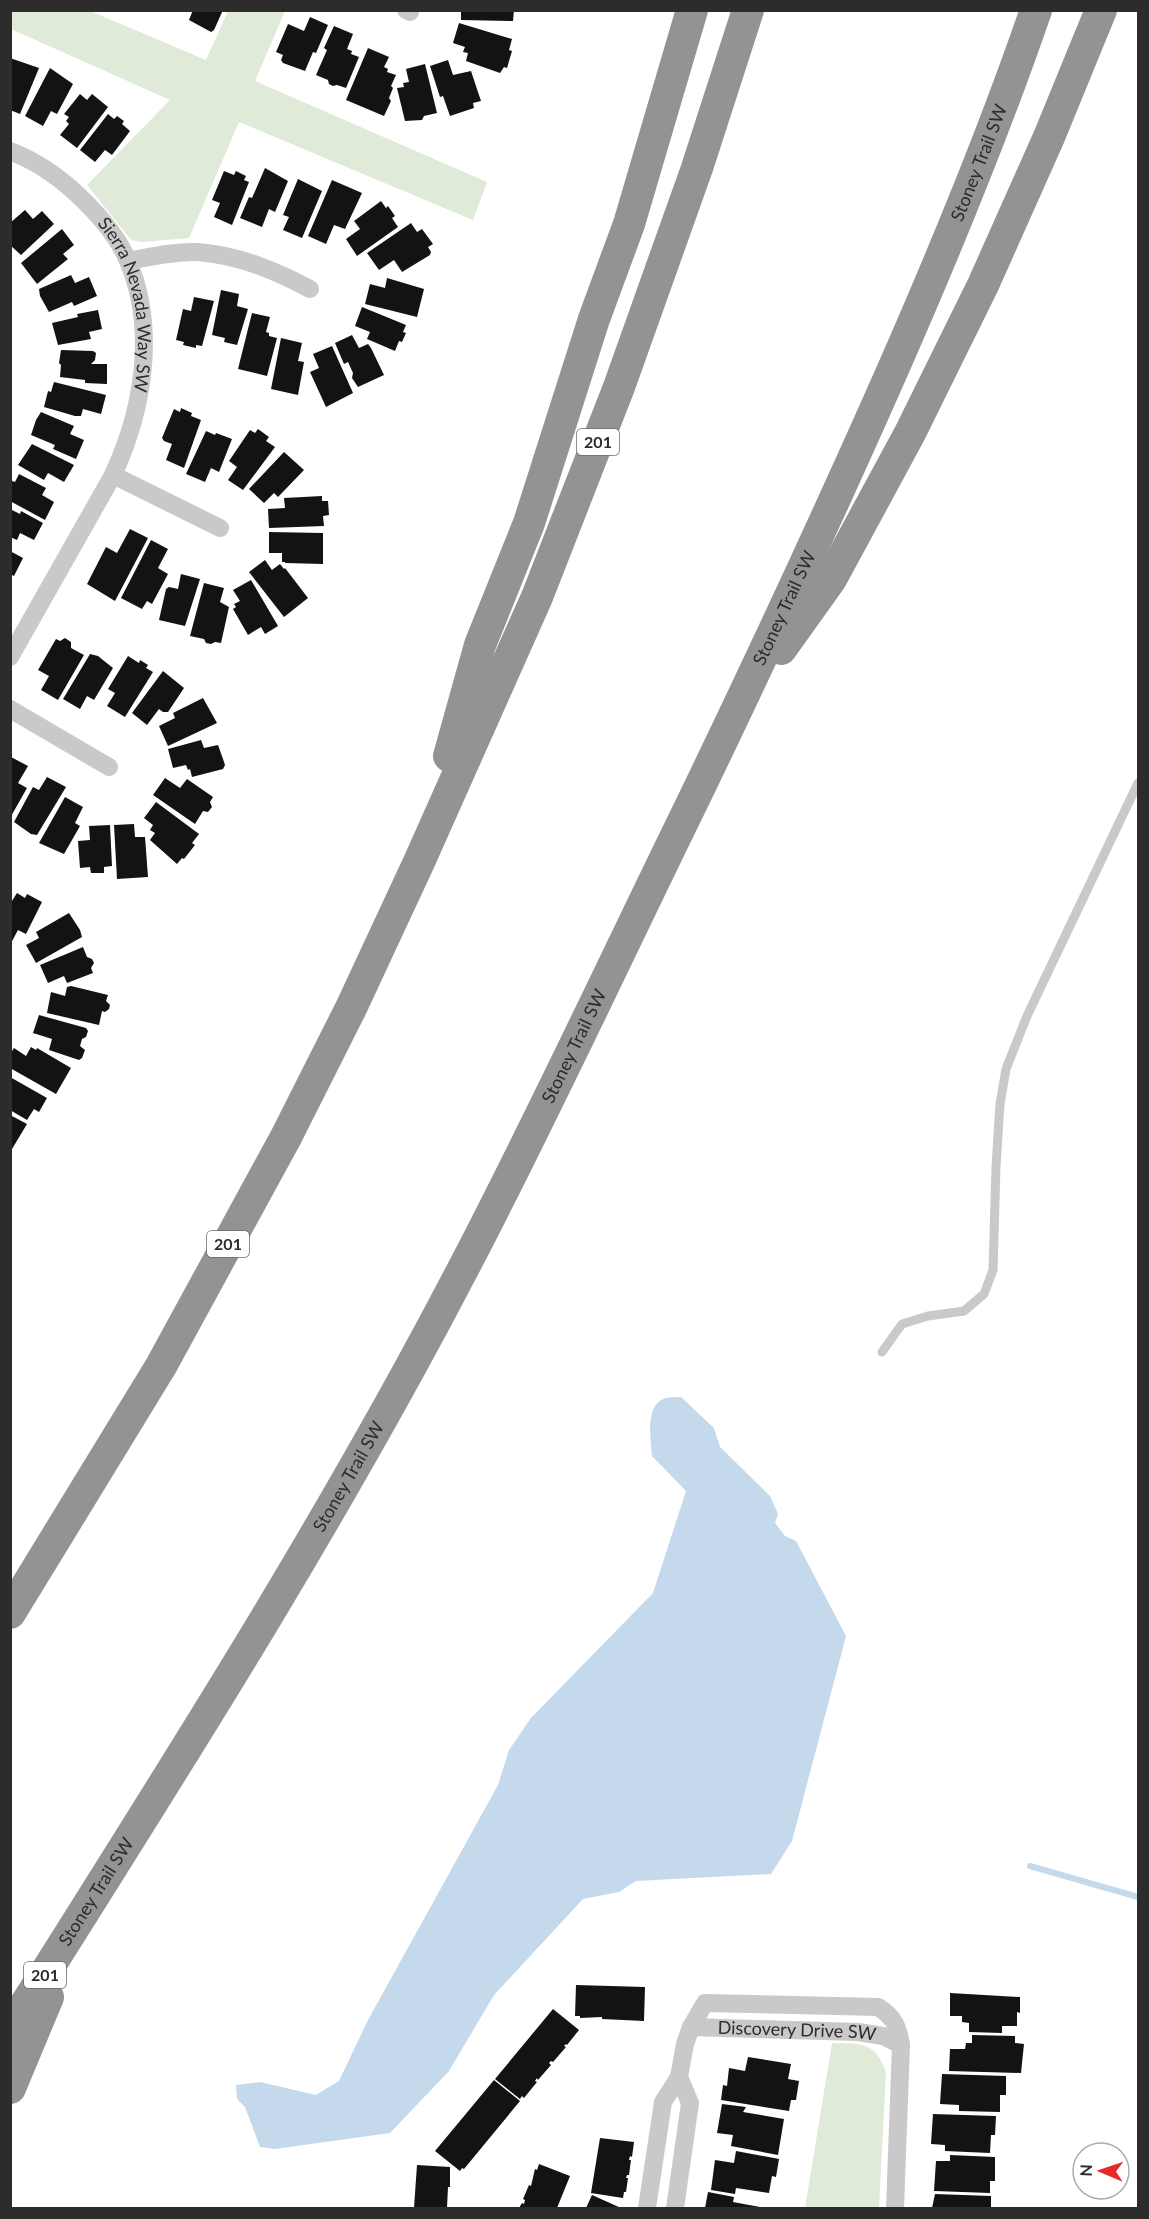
<svg xmlns="http://www.w3.org/2000/svg" width="1149" height="2219" font-family="Lato,sans-serif">
	<style>
		.green { fill: #e0ead8 }
		.water { fill: #c4d9eb }
		.lines { fill: none; stroke-linecap: round; stroke-linejoin: round }
		.stream { stroke: #c4d9eb; stroke-width: 6 }
		.building { fill: #131313 }
		.service { stroke: #c9c9c9; stroke-width: 9 }
		.minor { stroke: #c9c9c9; stroke-width: 18 }
		.motorway { stroke: #939393; stroke-width: 32 }
		.labels { text-anchor: middle; stroke-width: 6; stroke-linejoin: round; paint-order: stroke }
		.shield { fill: #fff; stroke: #6b6b6b; stroke-width: 1.5 }
		.shield-label { font-size: 16px; font-weight: bold; fill: #2c2c2c }
		.street-label { font-size: 18px; fill: #2c2c2c; stroke: #fff }
	</style>
	<rect width="100%" height="100%" fill="#fff"/>
	<!-- green -->
	<g class="green">
		<path d="M11,10L90,11L206,60L228,11H285L255,81L487,182L473,220L239,122L189,238L141,242L131,240L87,185L170,100L11,29Z"/>
		<path d="M832,2043C861,2044 875,2041 886,2072L879,2208H805Z"/>
	</g>
	<!-- water -->
	<path class="water" d="M681,1397L714,1428L720,1447L770,1496L778,1514L775,1523L785,1536L796,1541L846,1636L792,1841L771,1874L636,1881L619,1892L583,1899L494,1995L449,2071L390,2133L275,2149L260,2147L245,2107L237,2099L236,2085L260,2082L316,2095L339,2081L368,2020L498,1785L509,1750L531,1718L653,1593L686,1491L652,1456C651,1440 644,1404 666,1398C670,1397 676,1397 681,1397Z"/>
	<g class="lines">
		<!-- stream -->
		<path class="stream" d="M1030,1866L1138,1897"/>
	</g>
	<!-- building -->
	<g class="building">
		<path d="M193,10H223L214,30L211,32L189,20Z"/>
		<path d="M461,10H514L513,21L461,20Z"/>
		<path d="M310,17L328,25L316,53L313,52L305,71L283,63L281,60L283,55L276,52L288,24L304,31Z"/>
		<path d="M459,23L512,39L509,50L512,51L507,68L504,67L500,73L466,61L468,53L463,52L465,47L453,43Z"/>
		<path d="M334,26L353,34L347,49L352,51L351,54L359,57L346,88L337,85L333,86L329,84L328,80L316,75L327,50L324,48Z"/>
		<path d="M368,48L389,57L384,67L388,69L387,72L396,75L391,86L393,88L389,98L391,101L384,116L346,100Z"/>
		<path d="M10,58L39,68L20,114L10,110Z"/>
		<path d="M448,60L453,75L471,71L481,101L473,103L474,108L450,116L443,96L440,97L430,66Z"/>
		<path d="M425,64L437,113L424,116L422,120L405,121L397,88L404,87L403,83L409,82L406,69Z"/>
		<path d="M50,68L73,84L57,114L51,111L43,126L25,116Z"/>
		<path d="M80,94L87,100L92,94L108,107L77,148L60,135L69,124L66,121L69,117L64,114Z"/>
		<path d="M108,114L114,119L117,116L124,121L122,124L130,131L112,155L105,150L95,162L80,150Z"/>
		<path d="M265,168L288,181L275,212L269,209L262,227L240,218L249,197L252,198Z"/>
		<path d="M224,171L234,175L236,171L246,176L244,180L249,182L232,225L214,217L220,203L212,200Z"/>
		<path d="M298,179L322,191L302,238L283,230L289,217L283,215Z"/>
		<path d="M332,180L362,193L345,229L334,225L326,244L308,236Z"/>
		<path d="M381,201L386,208L388,206L395,216L392,218L398,227L357,256L346,239L360,229L354,221Z"/>
		<path d="M25,210L33,219L42,211L54,224L21,255L10,245V223Z"/>
		<path d="M411,223L417,232L422,229L433,244L428,247L431,252L430,255L402,272L394,260L379,270L367,253Z"/>
		<path d="M62,229L74,245L63,254L68,259L37,284L21,263Z"/>
		<path d="M71,275L75,283L89,277L97,296L74,306L72,302L49,312L40,296L39,289Z"/>
		<path d="M387,278L424,289L417,317L365,304L370,284L385,288Z"/>
		<path d="M221,290L239,294L237,306L248,309L237,345L224,342L225,338L212,335Z"/>
		<path d="M194,297L214,301L202,346L196,345V348L183,345L184,342L176,340L183,309L191,311Z"/>
		<path d="M362,307L406,325L403,332L406,333L402,342L399,341L395,351L367,339L370,332L355,326Z"/>
		<path d="M98,310L102,329L89,332L91,339L58,345L52,323L78,317L77,314Z"/>
		<path d="M252,313L270,317L266,332L269,333V336L277,338L267,376L238,369Z"/>
		<path d="M352,335L359,348L368,344L371,348L384,375L358,387L352,378L353,373L348,362L344,364L335,343Z"/>
		<path d="M281,338L302,343L298,361L304,362L298,395L271,389Z"/>
		<path d="M332,346L353,393L326,407L310,372L319,368L313,354Z"/>
		<path d="M61,350L93,351L96,353L95,360L91,364H107V384L85,383V380L60,377L61,365L59,363Z"/>
		<path d="M54,382L106,395L101,414L83,409L81,416H75L44,407L48,391L51,392Z"/>
		<path d="M181,408L192,413L191,416L201,420L184,468L166,460L172,444L164,441L162,438L174,409L180,412Z"/>
		<path d="M41,412L74,426L70,434L84,440L76,459L53,449L55,445L31,435L36,420Z"/>
		<path d="M258,429L269,437L266,441L275,447L243,490L228,480L237,467L229,461L250,430L255,433Z"/>
		<path d="M206,431L215,435L216,433L232,439L219,472L211,468L205,482L186,474Z"/>
		<path d="M32,444L74,465L64,482L48,473L44,480L18,465Z"/>
		<path d="M284,452L304,470L278,497L274,493L264,503L249,489Z"/>
		<path d="M19,474L46,488L42,495L54,502L45,520L10,501V483L12,481L15,482Z"/>
		<path d="M322,496V501H328L329,515L323,516L324,526L269,528L268,509L285,508L284,498Z"/>
		<path d="M10,509L20,514L21,511L43,523L34,540L20,533L17,540L10,537Z"/>
		<path d="M130,529L148,538L115,601L87,584L106,547L117,553Z"/>
		<path d="M269,532L323,533V564L285,563V562H282V553H269Z"/>
		<path d="M151,540L168,549L158,568L168,574L152,604L147,601L142,609L121,598Z"/>
		<path d="M10,551L23,558L14,576L10,574Z"/>
		<path d="M265,560L272,570L280,564L284,569L285,568L308,598L284,617L249,572Z"/>
		<path d="M181,574L200,579L185,626L159,620L166,589L169,587L178,589Z"/>
		<path d="M251,580L278,626L265,634L261,627L248,635L233,609L236,607L234,604L240,601L233,590Z"/>
		<path d="M204,583L224,588L220,602L229,607L221,643L215,642L211,644L206,643L204,639L190,636Z"/>
		<path d="M65,638L71,642V648L84,655L58,700L41,690L49,676L38,670L56,639L60,641Z"/>
		<path d="M90,654L98,656L113,668L94,700L87,696L80,709L63,699Z"/>
		<path d="M128,656L139,663L140,660L148,665L146,668L153,672L125,717L107,706L115,693L108,689Z"/>
		<path d="M163,671L184,688L168,712H163L159,709L147,725L132,713Z"/>
		<path d="M203,698L217,723L168,746L159,726L175,718L173,713Z"/>
		<path d="M201,740L204,748L218,745L223,759L225,765L223,769L192,777L190,769L188,770L186,765L173,768L168,749Z"/>
		<path d="M11,757L28,766L18,783L27,788L10,818Z"/>
		<path d="M47,777L66,787L37,835L31,834L14,822L33,787L39,790Z"/>
		<path d="M165,778L180,788L187,779L213,797L210,802L212,807L208,812L203,811L195,824L153,795Z"/>
		<path d="M65,797L83,807L75,823L80,826L64,854L39,843Z"/>
		<path d="M156,802L199,834L192,843L195,845L184,859L182,858L177,864L150,840L155,833L150,830L153,825L144,818Z"/>
		<path d="M134,824L135,837H145L148,877L117,879L114,825Z"/>
		<path d="M110,825L112,866L104,867V873H91L90,867L80,868L78,841L90,840L89,826Z"/>
		<path d="M17,893L25,898L27,894L42,902L26,934L18,930L10,945V904Z"/>
		<path d="M69,913L80,930L82,937L36,963L26,945L39,938L36,932Z"/>
		<path d="M83,947L87,957L92,959L94,963L91,968L93,973L67,983L64,976L48,983L40,965Z"/>
		<path d="M71,986L108,995L106,1001L110,1005L109,1009L105,1012L102,1011L99,1025L47,1013L51,992L65,996L67,987Z"/>
		<path d="M39,1015L86,1028L88,1031L86,1037L82,1039L80,1046L85,1050L82,1058L79,1060L49,1050L52,1039L33,1033Z"/>
		<path d="M31,1047L36,1050L37,1048L71,1068L56,1094L10,1068V1054L14,1048L26,1056Z"/>
		<path d="M10,1077L47,1098L39,1112L34,1109L27,1120L10,1110Z"/>
		<path d="M10,1115L27,1124L12,1149L10,1148Z"/>
		<path d="M576,1985L645,1987L644,2021L602,2019V2017L580,2018V2016H575Z"/>
		<path d="M950,1993L1020,1997V2013L1017,2012V2026H1002V2033L969,2032V2023L962,2022V2016H950Z"/>
		<path d="M553,2009L579,2030L567,2045L566,2044L564,2046L566,2047L553,2062L551,2061L549,2063L551,2065L538,2080L537,2078L535,2081L537,2082L524,2098L522,2096L520,2099L495,2079Z"/>
		<path d="M972,2035L1015,2036V2043L1024,2044L1021,2073L949,2071L950,2049H965L966,2043H972Z"/>
		<path d="M748,2057L791,2064L788,2079L799,2081L796,2100H791L789,2111L721,2100L723,2085L727,2086L729,2068L745,2071Z"/>
		<path d="M942,2074L1006,2076V2095H1000V2112L959,2111V2105L940,2104Z"/>
		<path d="M494,2080L520,2101L464,2169L462,2168L460,2171L435,2151Z"/>
		<path d="M722,2104L746,2107L743,2112L784,2119L778,2155L731,2146L733,2135L717,2133Z"/>
		<path d="M933,2114L996,2116L995,2135H991L990,2153L945,2151V2145L931,2144Z"/>
		<path d="M600,2138L634,2142L632,2157L630,2156L629,2160H631L629,2175H627L626,2178H628L626,2192H624L623,2198L591,2193Z"/>
		<path d="M736,2151L779,2159L776,2177L772,2176L769,2193L736,2188L735,2194L711,2190L715,2160L734,2163Z"/>
		<path d="M950,2155L995,2157V2181H990V2193L934,2191L936,2161H950Z"/>
		<path d="M539,2164L570,2176L557,2208H519L522,2203L524,2204L525,2200L523,2199L529,2185L531,2186L535,2169L537,2170Z"/>
		<path d="M417,2165L450,2167V2187H448L447,2208H414Z"/>
		<path d="M708,2192L734,2197L733,2202L765,2208H705Z"/>
		<path d="M935,2194L991,2196V2208H932Z"/>
		<path d="M592,2195L621,2208H586Z"/>
	</g>
	<g class="lines">
		<!-- service -->
		<path class="service" d="M882,1352L902,1324L928,1316L964,1311L984,1294L993,1270L996,1167L1000,1104L1006,1069L1027,1016L1138,783"/>
		<!-- minor -->
		<g class="minor">
			<path d="M406,10L410,12"/>
			<path id="s1" d="M10,151C36,161 59,177 79,196C98,214 118,237 128,261C157,330 143,410 113,475L10,657"/>
			<path d="M128,261C150,257 175,251 197,252C238,255 274,270 310,289"/>
			<path d="M113,475L220,528"/>
			<path d="M10,709L109,767"/>
			<path id="s2" d="M691,2027L858,2032L883,2036L901,2045"/>
			<path d="M647,2208L663,2102L679,2077L685,2044L691,2027L705,2003L878,2007C894,2017 898,2026 901,2045L895,2208"/>
			<path d="M675,2208L690,2103L679,2077"/>
		</g>
		<!-- motorway -->
		<g class="motorway">
			<path d="M781,649L831,579L910,433L983,285L1049,137L1101,10"/>
			<path d="M449,756L480,645L529,523L594,319L629,224L692,10"/>
			<path d="M10,1613L161,1366L286,1137L351,1008L419,862L537,597L619,387L697,168L748,10"/>
			<path id="s3" d="M10,2029C168,1778 328,1529 465,1265C544,1114 616,958 691,805C754,675 815,544 874,412C933,280 989,147 1036,10"/>
			<path d="M10,2088L48,1997"/>
		</g>
	</g>
	<g class="labels">
		<!-- shield labels -->
		<g class="shield">
			<rect x="577" y="429" width="42" height="26" rx="4.5"/>
			<rect x="207" y="1231" width="42" height="26" rx="4.5"/>
			<rect x="24" y="1962" width="42" height="26" rx="4.5"/>
		</g>
		<g class="shield-label">
			<text x="598" y="448">201</text>
			<text x="228" y="1250">201</text>
			<text x="45" y="1981">201</text>
		</g>
		<!-- street labels -->
		<g class="street-label">
			<text dy="6" stroke="none"><textPath href="#s3" startOffset="2106">Stoney Trail SW</textPath></text>
			<text dy="6" stroke="none"><textPath href="#s1" startOffset="207">Sierra Nevada Way SW</textPath></text>
			<text dy="6" stroke="none"><textPath href="#s3" startOffset="1620">Stoney Trail SW</textPath></text>
			<text dy="6" stroke="none"><textPath href="#s3" startOffset="1134">Stoney Trail SW</textPath></text>
			<text dy="6" stroke="none"><textPath href="#s3" startOffset="648">Stoney Trail SW</textPath></text>
			<text dy="6" stroke="none"><textPath href="#s3" startOffset="162">Stoney Trail SW</textPath></text>
			<text dy="6" stroke="none"><textPath href="#s2" startOffset="106">Discovery Drive SW</textPath></text>
		</g>
	</g>
	<!-- border -->
	<rect width="1149" height="2219" fill="none" stroke="#2c2c2c" stroke-width="24"/>
	<!-- north arrow -->
	<g transform="translate(1101 2171) rotate(272)"><circle r="28" fill="#ffffff" stroke="#ababab" stroke-width="1.5"/>
	<path d="M0-4.5L10 22L0 15L-10 22Z" fill="#e72a29"/>
	<text y="-9" font-size="16" font-weight="bold" text-anchor="middle" fill="#2c2c2c">N</text>
	</g>
</svg>
